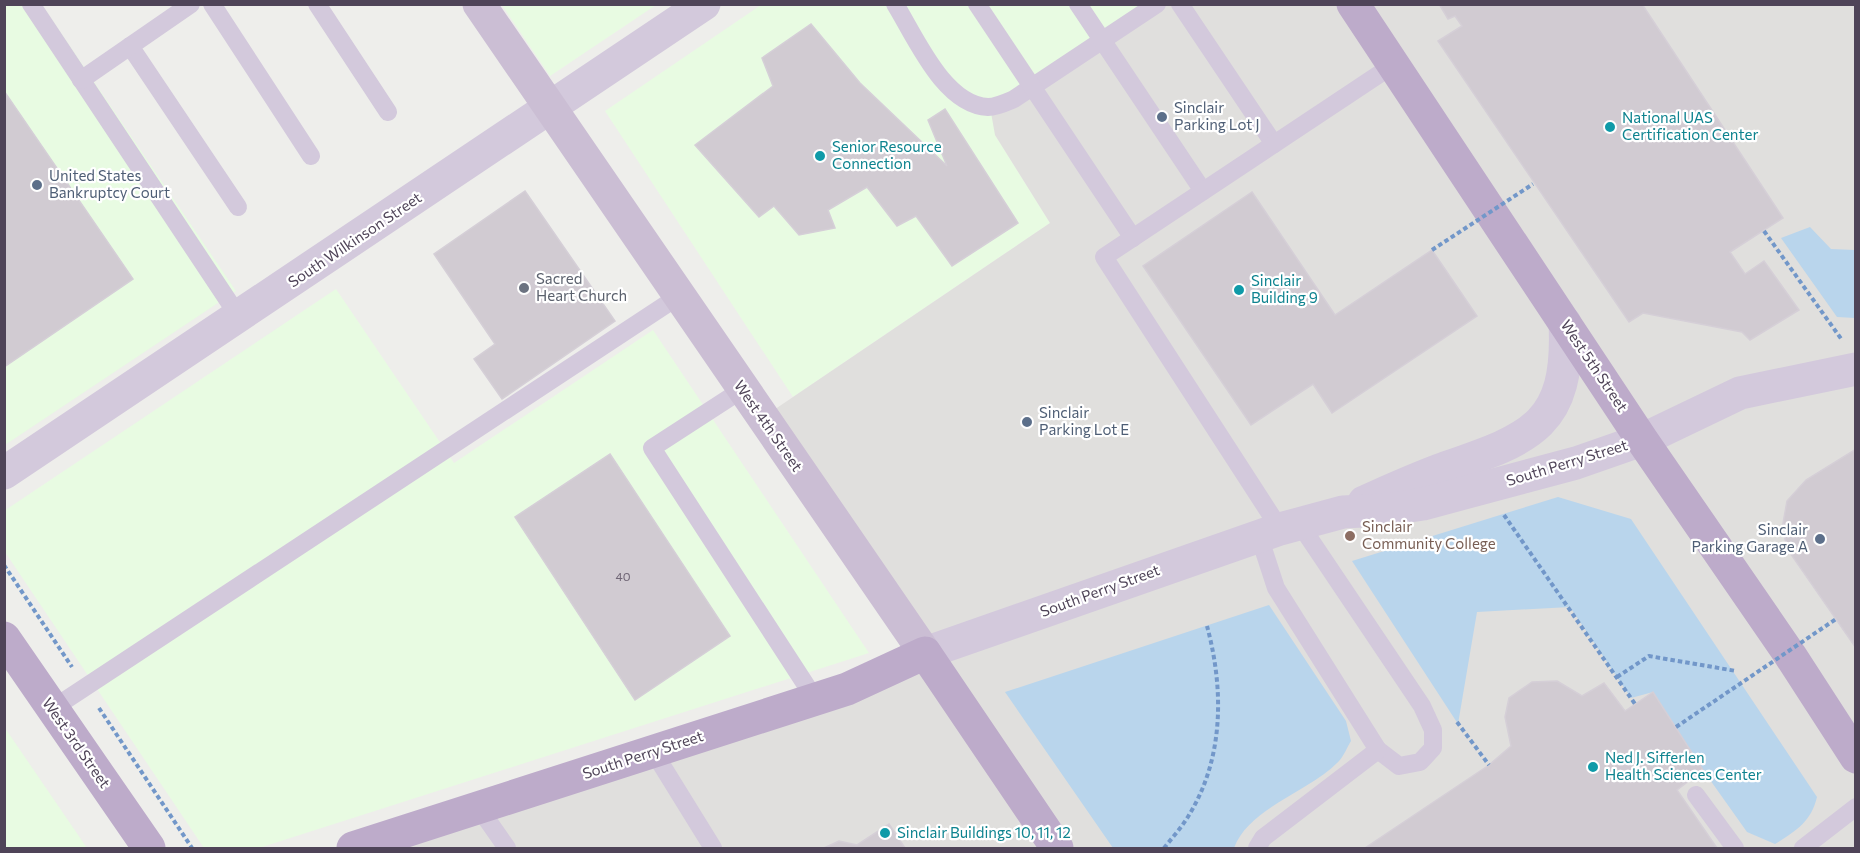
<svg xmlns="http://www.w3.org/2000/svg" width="1860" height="853" font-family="Commissioner,sans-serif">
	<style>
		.commercial { fill: #e8fbe2 }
		.education { fill: #e0dfdd }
		.green { fill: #b9d5ec }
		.building { fill: #d1cbd2; stroke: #d5cfd7; stroke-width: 1.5 }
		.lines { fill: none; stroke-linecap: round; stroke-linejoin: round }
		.path { stroke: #7297c9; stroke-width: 4; stroke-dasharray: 4.5 3; stroke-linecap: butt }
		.service { stroke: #d3c9dc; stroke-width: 18 }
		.tertiary { stroke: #d3c9dc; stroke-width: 33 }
		.secondary { stroke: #cbbed4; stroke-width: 33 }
		.primary { stroke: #bdabca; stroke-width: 33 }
		.path-bridge { stroke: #7297c9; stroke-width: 4; stroke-dasharray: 4.5 3; stroke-linecap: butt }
		.service-dot { fill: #5c6f8a; stroke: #fff; stroke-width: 2 }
		.culture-dot { fill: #0f9aa8; stroke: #fff; stroke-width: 2 }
		.worship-dot { fill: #6b7280; stroke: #fff; stroke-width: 2 }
		.education-dot { fill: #8d6e63; stroke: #fff; stroke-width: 2 }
		.labels { text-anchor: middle; stroke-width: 4.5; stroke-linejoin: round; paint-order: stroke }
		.number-label { font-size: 12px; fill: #706676 }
		.service-label { font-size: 15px; fill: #4e5e75; stroke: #fff; text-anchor: start }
		.culture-label { font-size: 15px; fill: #0d838f; stroke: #fff; text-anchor: start }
		.street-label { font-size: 15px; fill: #4f4458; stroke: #fff }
		.worship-label { font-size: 15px; fill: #5b616d; stroke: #fff; text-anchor: start }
		.education-label { font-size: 15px; fill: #785e54; stroke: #fff; text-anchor: start }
	</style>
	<rect width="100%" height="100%" fill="#eeeeeb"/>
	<!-- commercial -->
	<g class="commercial">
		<path d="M5,5H42L236,291L5,445Z"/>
		<path d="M502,5H656L550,76Z"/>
		<path d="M761,5H1157L995,135L1050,223L793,397L605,111Z"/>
		<path d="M336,289L454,463L653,330L869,653L259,848H204L5,552L4,511Z"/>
		<path d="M4,728H5L87,848H5Z"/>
	</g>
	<!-- education -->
	<path class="education" d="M1157,5H1855V848H353L925,654L762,418L1050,223L995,135L990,107Z"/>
	<!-- green -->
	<g class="green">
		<path d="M1810,227L1831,249L1855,250V318L1837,317L1781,238Z"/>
		<path d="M1558,497L1631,519L1817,797C1811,822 1796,831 1775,844L1747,832L1703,770L1653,692L1631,698L1570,607L1477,612L1458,724L1352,561Z"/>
		<path d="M1269,605L1346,721L1351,741C1347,747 1344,756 1339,761C1310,792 1249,807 1234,848H1113L1005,692Z"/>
	</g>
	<!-- building -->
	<g class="building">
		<path d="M1439,4H1642L1783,218L1730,252L1745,274L1764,261L1799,310L1750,340L1742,332L1643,313L1629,322L1438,41L1462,26L1455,16L1448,19Z"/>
		<path d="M811,24L860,83L947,166L928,120L945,109L1018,223L952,266L916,216L897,226L867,187L828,210L835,228L799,235L774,206L759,217L695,145L773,86L762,58Z"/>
		<path d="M4,91L133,279L4,367Z"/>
		<path d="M525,191L615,321L502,399L474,359L495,344L434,254Z"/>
		<path d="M1252,192L1335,315L1432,250L1477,316L1332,413L1313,384L1251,425L1143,266Z"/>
		<path d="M1856,449V648L1788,550L1782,529L1787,501L1806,480Z"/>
		<path d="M610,454L730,636L635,700L515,517Z"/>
		<path d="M1557,681L1582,696L1604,683L1625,711L1653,692L1703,770L1677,790L1717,848H1365L1489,765L1511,746L1505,717L1509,698L1532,682Z"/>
		<path d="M889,824L905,848H824L839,841L857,845Z"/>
	</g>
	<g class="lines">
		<!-- path -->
		<g class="path">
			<path d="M1764,231L1842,340"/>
			<path d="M1504,515L1635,704"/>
			<path d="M4,565L72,667"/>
			<path d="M1617,677L1649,656L1736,671"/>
			<path d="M99,708L192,848"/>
			<path d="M1457,722L1489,765"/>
			<path d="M1164,848C1172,838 1182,827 1189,815C1224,758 1224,689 1207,626"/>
		</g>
		<!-- service -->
		<g class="service">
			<path d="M31,4L239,317"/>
			<path d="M212,4L311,156"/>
			<path d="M317,4L388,112"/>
			<path d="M895,4C916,38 944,105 988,107C996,107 1007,102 1014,99L1157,4"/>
			<path d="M977,4L1133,238"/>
			<path d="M1078,4L1203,191"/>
			<path d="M1180,4L1274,144"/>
			<path d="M130,46L238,207"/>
			<path d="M81,80L191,4"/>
			<path d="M743,389L652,448L815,699"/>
			<path d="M1299,523L1422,706L1433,730V748L1420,762L1399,766L1378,750"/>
			<path d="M1280,529L1104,257L1393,65"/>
			<path d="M52,709L679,296"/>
			<path d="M653,751L713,848"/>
			<path d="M1696,795L1735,848"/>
			<path d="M479,808L507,848"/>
			<path d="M1257,848L1263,838L1378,750L1276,588L1259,536"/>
			<path d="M1803,848L1856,807"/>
		</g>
		<!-- tertiary -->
		<g class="tertiary">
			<path d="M4,473L704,4"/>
			<path d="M1364,502C1391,490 1417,478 1445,468C1532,438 1570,425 1565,323"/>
			<path d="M925,653L1280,529L1343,512L1384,510L1423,504L1576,463L1642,440L1740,393L1856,369"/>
		</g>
		<!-- secondary -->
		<path class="secondary" d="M479,4L925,653"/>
		<!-- primary -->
		<g class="primary">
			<path d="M1353,4L1642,440L1790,655L1856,757"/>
			<path d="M4,638L149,848"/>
			<path d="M353,848L847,689L925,653L1057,848"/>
		</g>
		<!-- path-bridge -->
		<g class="path-bridge">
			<path d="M1432,250L1533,184"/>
			<path d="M1676,727L1836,619"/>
		</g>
	</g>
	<!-- markers -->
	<g class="service-dot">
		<circle cx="1162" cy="117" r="6"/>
		<circle cx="37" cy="185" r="6"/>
		<circle cx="1027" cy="422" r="6"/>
		<circle cx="1820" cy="539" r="6"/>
	</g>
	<g class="culture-dot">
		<circle cx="1610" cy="127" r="6"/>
		<circle cx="820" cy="156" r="6"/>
		<circle cx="1239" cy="290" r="6"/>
		<circle cx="1593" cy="767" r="6"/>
		<circle cx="885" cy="833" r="6"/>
	</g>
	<circle class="worship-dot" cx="524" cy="288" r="6"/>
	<circle class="education-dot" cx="1350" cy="536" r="6"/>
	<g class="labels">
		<!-- number labels -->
		<g class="number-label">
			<text x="623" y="581">40</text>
		</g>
		<!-- service labels -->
		<g class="service-label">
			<text x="1174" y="113">Sinclair<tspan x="1174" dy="17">Parking Lot J</tspan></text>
			<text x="49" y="181">United States<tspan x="49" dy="17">Bankruptcy Court</tspan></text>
			<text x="1039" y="418">Sinclair<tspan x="1039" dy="17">Parking Lot E</tspan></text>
			<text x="1808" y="535" text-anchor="end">Sinclair<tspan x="1808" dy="17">Parking Garage A</tspan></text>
		</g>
		<!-- culture labels -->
		<g class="culture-label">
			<text x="1622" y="123">National UAS<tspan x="1622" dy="17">Certification Center</tspan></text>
			<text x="832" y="152">Senior Resource<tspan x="832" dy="17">Connection</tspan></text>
			<text x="1251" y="286">Sinclair<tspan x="1251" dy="17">Building 9</tspan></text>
			<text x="1605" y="763">Ned J. Sifferlen<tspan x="1605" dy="17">Health Sciences Center</tspan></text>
			<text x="897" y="838">Sinclair Buildings 10, 11, 12</text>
		</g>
		<!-- street labels -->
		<g class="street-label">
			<text transform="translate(355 240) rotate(-34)" y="5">South Wilkinson Street</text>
			<text transform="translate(1594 366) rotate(56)" y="5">West 5th Street</text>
			<text transform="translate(768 426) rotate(55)" y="5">West 4th Street</text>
			<text transform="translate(1567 463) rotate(-17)" y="5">South Perry Street</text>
			<text transform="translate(1100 591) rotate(-20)" y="5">South Perry Street</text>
			<text transform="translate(76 743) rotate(55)" y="5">West 3rd Street</text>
			<text transform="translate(643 755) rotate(-18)" y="5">South Perry Street</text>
		</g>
		<!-- worship labels -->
		<g class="worship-label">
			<text x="536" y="284">Sacred<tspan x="536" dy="17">Heart Church</tspan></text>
		</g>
		<!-- education labels -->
		<g class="education-label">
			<text x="1362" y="532">Sinclair<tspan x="1362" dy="17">Community College</tspan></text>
		</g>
	</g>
	<!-- border -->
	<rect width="1860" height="853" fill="none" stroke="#4f4458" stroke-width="12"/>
</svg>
